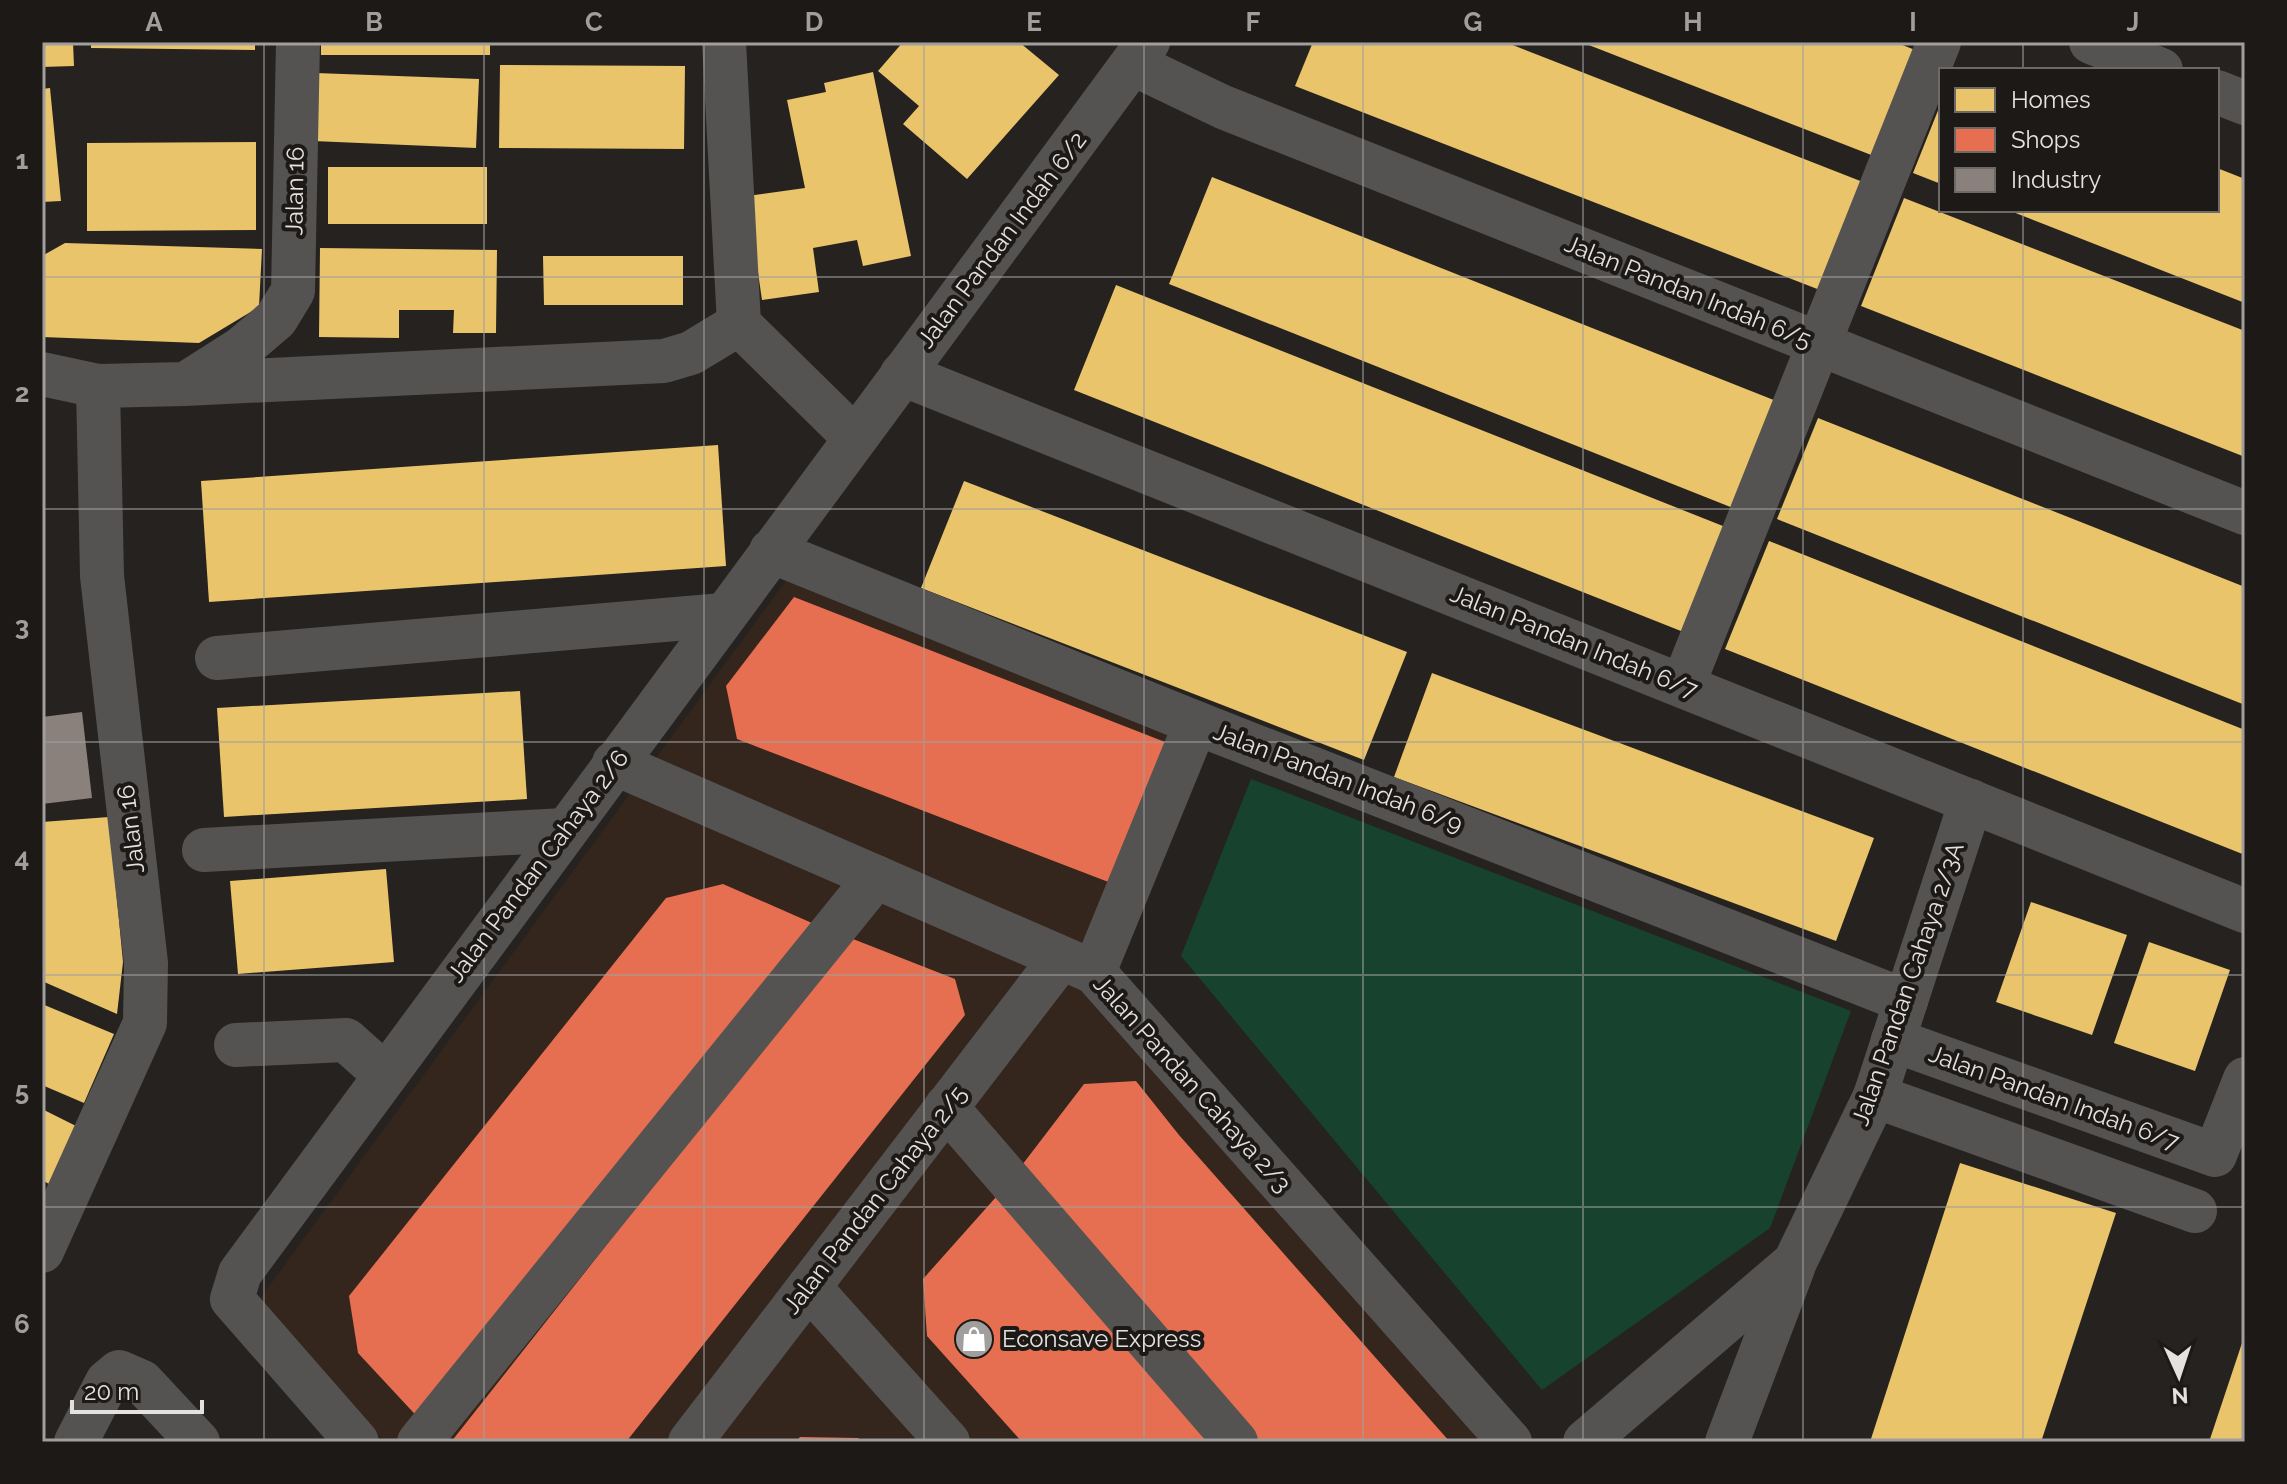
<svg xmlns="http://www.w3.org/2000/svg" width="2287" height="1484" font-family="Raleway,sans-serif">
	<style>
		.commercial { fill: #34251d }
		.green { fill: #17432e }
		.homes { fill: #e9c46a }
		.shops { fill: #e76f51 }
		.industry { fill: #8a817c }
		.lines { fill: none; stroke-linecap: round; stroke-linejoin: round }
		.minor { stroke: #545352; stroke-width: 44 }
		.grid { fill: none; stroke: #a19f9d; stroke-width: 2; stroke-opacity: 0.55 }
		.labels { text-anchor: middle; stroke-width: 8; stroke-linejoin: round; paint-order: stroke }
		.street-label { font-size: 24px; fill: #e4e2e0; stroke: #1c1916 }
		.poi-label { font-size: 24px; fill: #e4e2e0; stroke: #1c1916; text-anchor: start }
		.neatline { fill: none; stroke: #a19f9d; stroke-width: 3 }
		.grid-label { font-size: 26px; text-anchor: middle; font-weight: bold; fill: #a19f9d }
	</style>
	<rect width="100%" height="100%" fill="#252220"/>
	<!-- commercial -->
	<path class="commercial" d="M790,575L1180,734L1081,983L1483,1442H385L258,1301Z"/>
	<!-- green -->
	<path class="green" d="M1251,779L1851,1011L1770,1228L1542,1390L1181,956Z"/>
	<!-- homes -->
	<g class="homes">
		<path d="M42,42H73L74,66L42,67Z"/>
		<path d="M91,42H255V50L91,48Z"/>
		<rect x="321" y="42" width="169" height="13"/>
		<rect x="609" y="42" width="71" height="3"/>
		<path d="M903,42H1019L1059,75L967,179L903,124L919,106L878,71Z"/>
		<path d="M1313,42H1505L1868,184L1825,292L1295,86Z"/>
		<path d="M1581,42H1895L1920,52L1879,158Z"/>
		<path d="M500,65L685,66L684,149L499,148Z"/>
		<path d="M873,72L911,256L863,266L857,240L813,248L819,292L762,300L747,196L805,188L787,100L826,92L824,83Z"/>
		<path d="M316,73L479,79L476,148L313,141Z"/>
		<path d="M50,88L61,201L42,202V89Z"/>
		<path d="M1941,103V184L1913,173Z"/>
		<path d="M256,142V230L87,231V143Z"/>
		<rect x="328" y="167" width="159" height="57"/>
		<path d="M2217,168L2245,179V303L2008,210H2217Z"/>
		<path d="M1212,177L1781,403L1738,510L1169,284Z"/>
		<path d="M1904,198L2245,331V457L1861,306Z"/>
		<path d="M65,243L262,249L259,307L199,343L42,337V256Z"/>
		<path d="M320,248L497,250L496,333H453L454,310H399V338L319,337Z"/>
		<path d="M543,256H683V305H544Z"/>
		<path d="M1116,285L1733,530L1691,635L1074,390Z"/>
		<path d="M1818,418L2245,587V705L1777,519Z"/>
		<path d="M718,445L726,566L209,602L201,481Z"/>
		<path d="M964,481L1407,652L1364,760L921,588Z"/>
		<path d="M1769,541L2245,730V855L1725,649Z"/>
		<path d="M1432,673L1874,838L1836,941L1394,777Z"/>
		<path d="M520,691L527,799L224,817L217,708Z"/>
		<path d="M109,817L123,962L117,1014L42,981V822Z"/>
		<path d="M386,869L394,962L238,974L230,881Z"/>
		<path d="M2031,902L2127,935L2092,1035L1996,1002Z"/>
		<path d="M2149,942L2230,970L2195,1071L2114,1043Z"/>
		<path d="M42,1004L114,1034L84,1103L42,1085Z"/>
		<path d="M42,1109L78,1127L49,1184L42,1180Z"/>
		<path d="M1960,1163L2116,1213L2041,1442H1870Z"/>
		<path d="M2244,1337L2245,1442H2209Z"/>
	</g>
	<!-- shops -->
	<g class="shops">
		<path d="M794,597L1165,742L1111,883L737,739L726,686Z"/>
		<path d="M723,884L821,927L424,1424L358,1353L349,1296L666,898Z"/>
		<path d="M853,939L955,979L965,1015L626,1442H451L694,1134Z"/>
		<path d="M1136,1081L1179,1135L1450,1442H1258L1121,1288L1019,1169L1084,1084Z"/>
		<path d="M996,1197L1215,1442H1022L927,1336L923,1279Z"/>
		<path d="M800,1437L858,1438L862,1442H796Z"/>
	</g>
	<!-- industry -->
	<path class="industry" d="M82,712L92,798L42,804V717Z"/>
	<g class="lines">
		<!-- minor -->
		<g class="minor">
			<path d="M724,42L739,324"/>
			<path d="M2091,42L2161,70"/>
			<path d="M1133,64L1223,107L2245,513"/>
			<path d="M2217,92L2245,103"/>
			<path d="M42,374L98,386L185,384L664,361L691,353L739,324L855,438"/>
			<path d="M902,374L2245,911"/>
			<path d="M187,383L242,348L276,319L293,291L298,42"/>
			<path d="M771,551L1196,723L1906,1001"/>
			<path d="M217,658L723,615"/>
			<path d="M1683,685L1939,42"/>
			<path d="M614,763L1094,972L1510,1442"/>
			<path d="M204,850L565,830"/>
			<path d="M1094,972L1196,723"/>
			<path d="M1893,1040L2215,1155L2245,1079"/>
			<path d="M236,1045L346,1040L384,1074"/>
			<path d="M1875,1096L2195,1211"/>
			<path d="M946,1107L1236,1442"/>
			<path d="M42,1251L145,1023L146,963L102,576L98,386"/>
			<path d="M809,1287L948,1442"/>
			<path d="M76,1442L107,1382L119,1372L142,1382L198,1442"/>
			<path d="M357,1442L232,1299L240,1273L1148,42"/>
			<path d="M419,1442L876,877"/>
			<path d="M690,1442L1061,958"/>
			<path d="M1585,1442L1795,1262L1875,1096L1971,801"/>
			<path d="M1727,1442L1793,1268"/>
		</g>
	</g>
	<!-- grid -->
	<path class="grid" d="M264,42V1442M484,42V1442M704,42V1442M924,42V1442M1144,42V1442M1363,42V1442M1583,42V1442M1803,42V1442M2023,42V70M2023,210V1442M42,277H2245M42,509H2245M42,742H2245M42,975H2245M42,1207H2245"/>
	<!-- icons -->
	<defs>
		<g id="shop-disc" transform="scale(2)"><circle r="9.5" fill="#a19f9d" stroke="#1c1916"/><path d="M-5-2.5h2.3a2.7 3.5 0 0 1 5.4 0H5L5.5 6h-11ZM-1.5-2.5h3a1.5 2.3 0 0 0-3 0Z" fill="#fff"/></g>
	</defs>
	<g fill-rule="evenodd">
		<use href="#shop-disc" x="974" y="1339"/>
	</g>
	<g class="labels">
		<!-- street labels -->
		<g class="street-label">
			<text transform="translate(295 191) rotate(-89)" y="8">Jalan 16</text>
			<text transform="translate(1002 240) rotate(-53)" y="8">Jalan Pandan Indah 6/2</text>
			<text transform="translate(1688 292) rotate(22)" y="8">Jalan Pandan Indah 6/5</text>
			<text transform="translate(1574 642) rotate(22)" y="8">Jalan Pandan Indah 6/7</text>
			<text transform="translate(1338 778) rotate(21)" y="8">Jalan Pandan Indah 6/9</text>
			<text transform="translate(131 829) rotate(-97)" y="8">Jalan 16</text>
			<text transform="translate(538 866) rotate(-53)" y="8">Jalan Pandan Cahaya 2/6</text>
			<text transform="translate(1908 984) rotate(-71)" y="8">Jalan Pandan Cahaya 2/3A</text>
			<text transform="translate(1192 1084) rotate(48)" y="8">Jalan Pandan Cahaya 2/3</text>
			<text transform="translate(2054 1098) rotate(20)" y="8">Jalan Pandan Indah 6/7</text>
			<text transform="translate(875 1200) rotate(-52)" y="8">Jalan Pandan Cahaya 2/5</text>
		</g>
		<!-- poi labels -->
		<g class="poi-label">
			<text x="1002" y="1347">Econsave Express</text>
		</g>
	</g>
	<!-- border -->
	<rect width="2287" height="1484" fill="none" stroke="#1c1916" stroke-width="88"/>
	<!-- legend -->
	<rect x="1939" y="68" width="280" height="144" fill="#1c1916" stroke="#6c6967" stroke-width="2"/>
	<rect x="1955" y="88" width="40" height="24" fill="#e9c46a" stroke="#6c6967" stroke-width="2"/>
	<text x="2011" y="108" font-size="24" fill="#e4e2e0">Homes</text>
	<rect x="1955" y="128" width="40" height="24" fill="#e76f51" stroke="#6c6967" stroke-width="2"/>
	<text x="2011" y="148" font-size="24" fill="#e4e2e0">Shops</text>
	<rect x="1955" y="168" width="40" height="24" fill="#8a817c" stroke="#6c6967" stroke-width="2"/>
	<text x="2011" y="188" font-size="24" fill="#e4e2e0">Industry</text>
	<!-- north arrow -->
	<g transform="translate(2179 1376) rotate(177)" stroke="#1c1916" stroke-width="6" paint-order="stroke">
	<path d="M0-6L14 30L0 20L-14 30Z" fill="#e4e2e0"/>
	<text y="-12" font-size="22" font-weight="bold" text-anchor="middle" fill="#e4e2e0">N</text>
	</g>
	<!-- scale -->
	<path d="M72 1400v12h130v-12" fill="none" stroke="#e4e2e0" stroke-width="4"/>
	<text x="84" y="1400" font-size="24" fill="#e4e2e0" stroke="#1c1916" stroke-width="6" paint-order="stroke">20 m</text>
	<rect x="44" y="44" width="2199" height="1396" class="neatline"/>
	<g class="grid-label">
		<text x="154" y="31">A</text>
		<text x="374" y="31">B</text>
		<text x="594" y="31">C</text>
		<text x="814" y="31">D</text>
		<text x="1034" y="31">E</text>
		<text x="1253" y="31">F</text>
		<text x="1473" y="31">G</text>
		<text x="1693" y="31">H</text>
		<text x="1913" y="31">I</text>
		<text x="2133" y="31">J</text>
		<text x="22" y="169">1</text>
		<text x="22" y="402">2</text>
		<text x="22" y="635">3</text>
		<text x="22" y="867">4</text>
		<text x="22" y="1100">5</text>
		<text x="22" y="1333">6</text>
	</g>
</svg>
